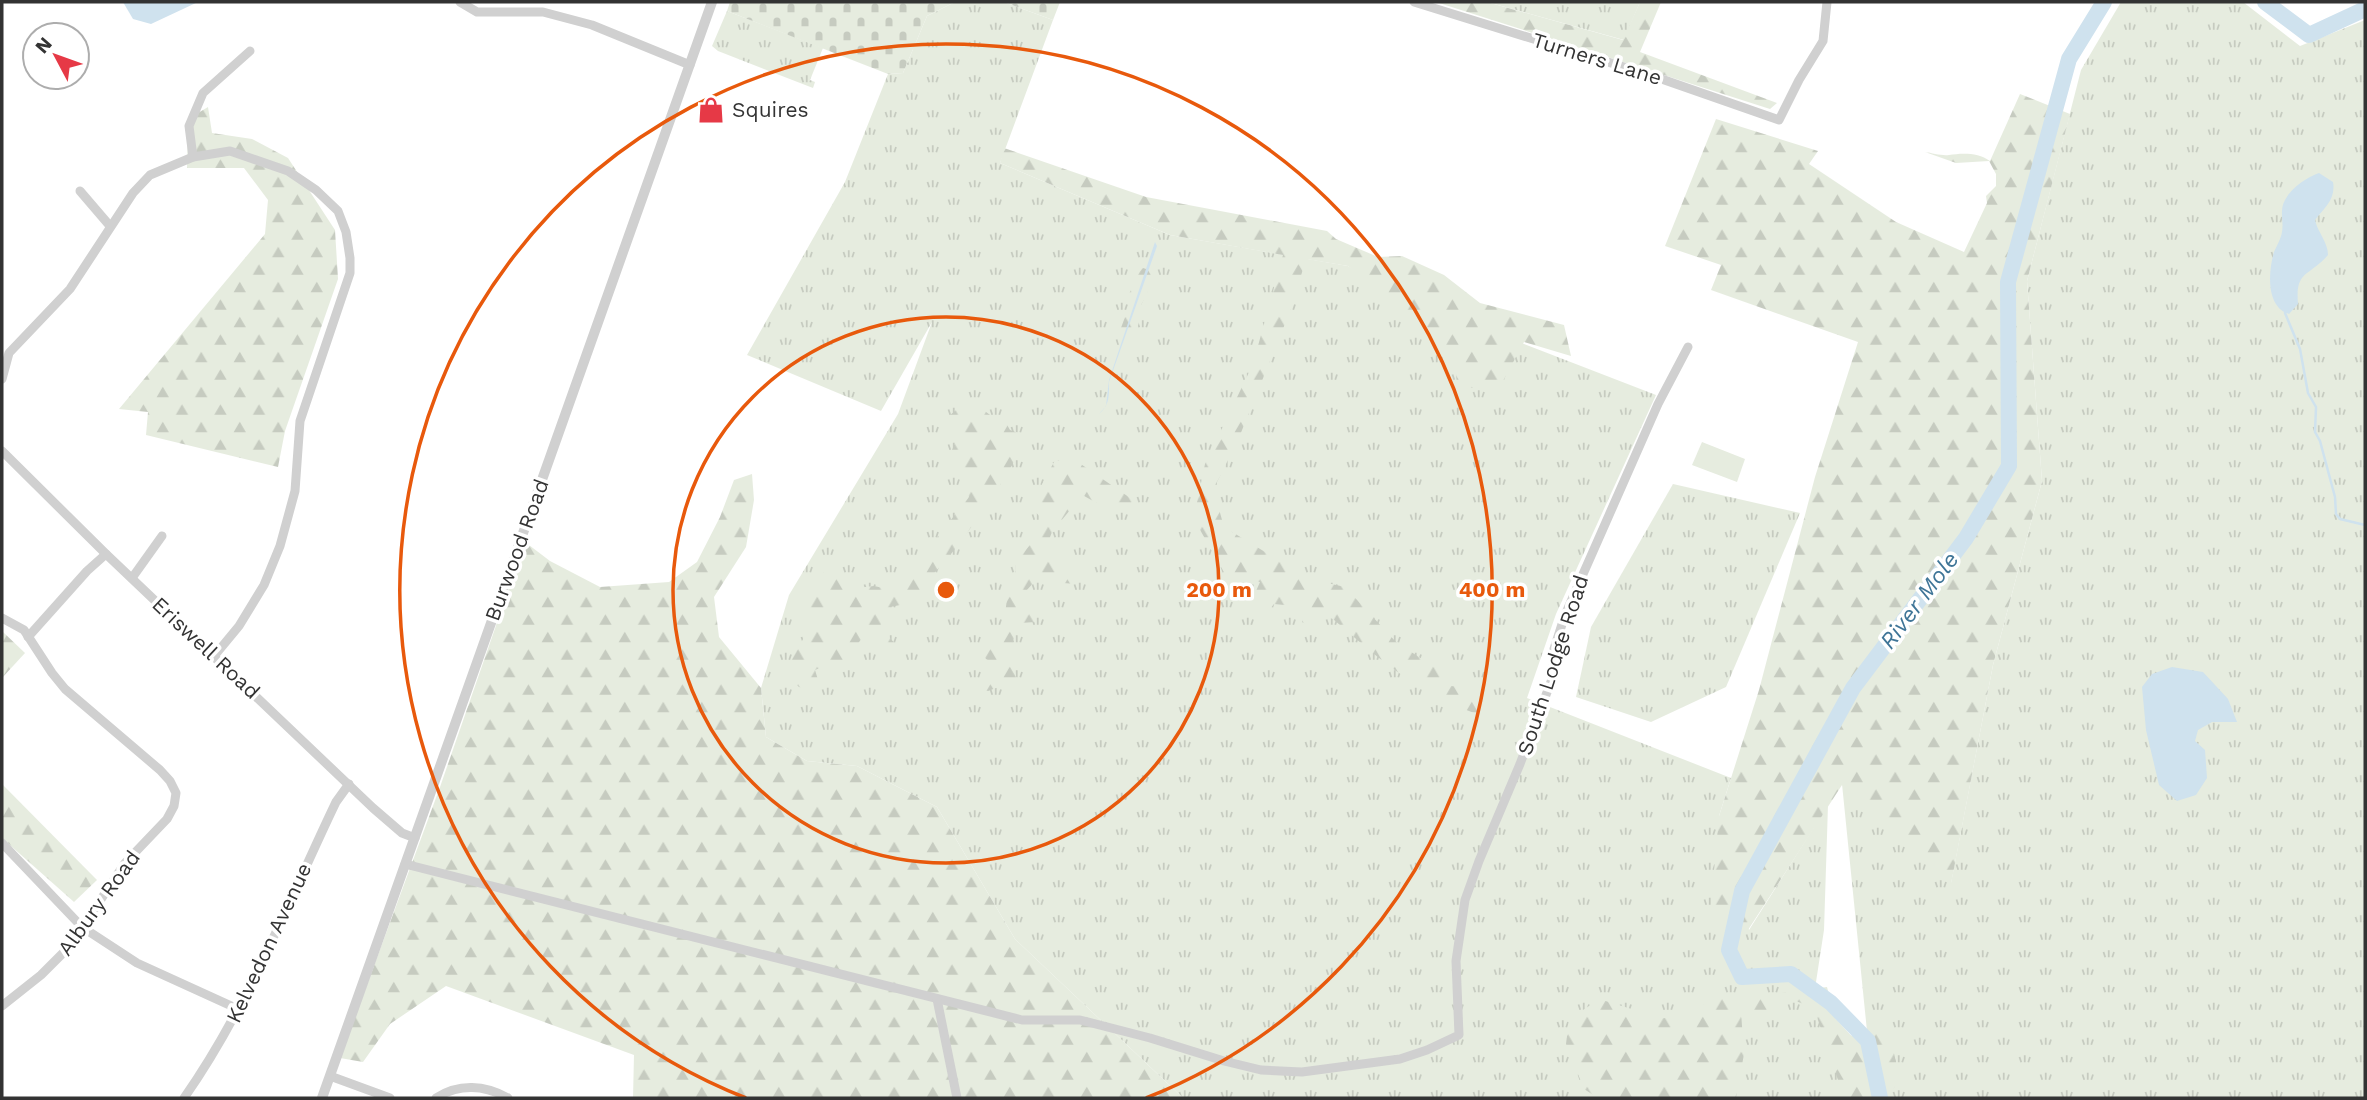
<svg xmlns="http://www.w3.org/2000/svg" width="2367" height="1100" font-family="'Work Sans',sans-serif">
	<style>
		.grass { fill: url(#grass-tufts) }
		.forest { fill: url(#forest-firs) }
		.cemetery { fill: url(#cemetery-stones) }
		.park { fill: #e6ecdf }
		.water { fill: #cfe2ee }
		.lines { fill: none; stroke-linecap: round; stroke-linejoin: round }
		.stream { stroke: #cfe2ee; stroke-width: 2.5 }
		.river { stroke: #cfe2ee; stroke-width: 16 }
		.minor { stroke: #d0d0d0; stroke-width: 9 }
		.tertiary { stroke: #d0d0d0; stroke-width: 10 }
		.ring { fill: none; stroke: #e8590c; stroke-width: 3.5 }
		.labels { text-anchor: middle; stroke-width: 7; stroke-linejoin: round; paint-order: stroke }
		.street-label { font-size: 21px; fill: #333; stroke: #fff }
		.poi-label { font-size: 21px; fill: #333; stroke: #fff; text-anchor: start }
		.water-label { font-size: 23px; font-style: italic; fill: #3f7597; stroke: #fff }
		.centre { fill: #e8590c; stroke: #fff; stroke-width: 3.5 }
		.ring-label { font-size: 21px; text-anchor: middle; font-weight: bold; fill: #e8590c; stroke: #fff; stroke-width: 7; stroke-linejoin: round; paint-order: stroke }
	</style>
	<defs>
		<pattern id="grass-tufts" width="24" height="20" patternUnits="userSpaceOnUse" patternTransform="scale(1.75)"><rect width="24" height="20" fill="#e6ecdf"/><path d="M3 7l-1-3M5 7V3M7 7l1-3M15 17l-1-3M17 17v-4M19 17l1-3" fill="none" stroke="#c6cbc0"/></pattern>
		<pattern id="forest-firs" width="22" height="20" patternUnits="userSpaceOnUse" patternTransform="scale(1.75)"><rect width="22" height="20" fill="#e6ecdf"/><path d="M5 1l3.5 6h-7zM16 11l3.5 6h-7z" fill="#c6cbc0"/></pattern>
		<pattern id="cemetery-stones" width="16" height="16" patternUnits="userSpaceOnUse" patternTransform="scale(1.75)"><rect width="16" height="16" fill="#e6ecdf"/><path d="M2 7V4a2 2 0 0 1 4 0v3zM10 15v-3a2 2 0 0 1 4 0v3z" fill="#c6cbc0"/></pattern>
	</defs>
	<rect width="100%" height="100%" fill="#fff"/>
	<!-- grass -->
	<g class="grass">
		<path d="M955,2H1004L1053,20L1000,163L1170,235L1348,266L1395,294L1656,395L1556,614L1527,698L1731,778L1719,816L1749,930L1828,805L1824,930L1814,995L1857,1042L1864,1098H1183L1015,939L937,807L857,766L807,761L766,737L761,688L789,595L898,414L932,322L881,411L747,355L845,182L888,74L903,73L927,16Z"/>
		<path d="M1487,2H1640L1624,40Z"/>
		<path d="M2121,2H2243L2300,46L2365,20V1098H1880L1868,1041L1842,784L1951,883L1993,665L2042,481L2027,281L2081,70Z"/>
		<path d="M727,11L823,48L810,80L815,82L813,88L718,51L712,46Z"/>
		<path d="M1673,484L1800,513L1726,687L1651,722L1576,697L1591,627Z"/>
	</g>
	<!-- forest -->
	<g class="forest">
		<path d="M1436,2H1487L1623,40L1640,2H1661L1640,52L1777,103L1770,109Z"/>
		<path d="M2020,94L2070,114L2027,281L2042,481L1993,665L1951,884L1842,785L1748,930L1709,927L1719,816L1759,690L1815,477L1858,342L1711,290L1721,265L1665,246L1716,119L1818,151L1809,164L1896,222L1964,252L1987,203L1986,196L1996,186V174L1989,161L1956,163L1925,152C1932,153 1942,156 1949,155C1961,153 1978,152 1990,161Z"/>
		<path d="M208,107L212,133L252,139L288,158L335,230L338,279L285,431L278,467L146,435L148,412L119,409L265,234L268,200L244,168H187L188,119Z"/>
		<path d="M1004,148L1146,197L1327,231L1336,239L1378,257L1402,256L1444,275L1480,303L1564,325L1571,356L1524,342L1496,394L1457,384L1454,353L1348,266L1306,259L1291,309L1238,440L1217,482V502L1224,527L1265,552L1294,565L1301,577L1345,587L1396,642L1425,661L1445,670L1449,686L1471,687L1489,707L1487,717C1425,699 1381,661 1333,619L1324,616L1317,630L1302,622L1305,610L1295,606L1274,604L1263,617L1253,598L1260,582L1235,579L1225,574L1199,528L1196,507L1205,464L1253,364L1283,255L1170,235L1000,163Z"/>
		<path d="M1143,268L1155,272V278L1141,305L1133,302L1129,294L1139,272Z"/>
		<path d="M1129,315L1138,319L1139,322L1133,345L1131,347L1119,345L1118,336L1125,317Z"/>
		<path d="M973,404C986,410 992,419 1006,423L1010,430L1021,434L1024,438C1016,468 971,528 951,554C937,570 924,583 915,602L890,607L880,627L898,647L887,648L862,638L854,649L851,669L836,661L815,670L822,693L799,687L784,673L811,625L796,598L827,569L847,589L874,586L888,589L912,569L969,497L952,450L957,438L951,430L949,416L962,405Z"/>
		<path d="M1065,458H1072L1136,502V510C1114,518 1092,499 1073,490L1070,510L1052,532L1043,555L1079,567L1077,584L1035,581L1026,591L1035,622L1020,623L1009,650L1017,680L988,691L984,690L997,665L986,659L976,643L1001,644L1007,599L1015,584L1016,562L1034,540L1040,517L1034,510L1039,490L1054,462Z"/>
		<path d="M752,474L754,500L746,547L714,597L719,637L761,688L766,737L807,761L857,766L937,807L1015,939L1183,1098H633L634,1055L446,986L390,1024L363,1062L340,1058L440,787L525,542L550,561L600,587L669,582L697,562L720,517L734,480Z"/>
		<path d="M2,631L25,653L2,678Z"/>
		<path d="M2,784L97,880L74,902L2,838Z"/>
		<path d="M1827,987L1840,1037L1889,1031L1900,1080L1886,1098H1844L1814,1008L1788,998L1763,1012H1741L1744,1054L1736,1098H1598L1584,1089L1566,1044L1569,1020L1599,999L1661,1018L1690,1019L1714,993L1736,999Z"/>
	</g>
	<!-- cemetery -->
	<g class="cemetery">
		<path d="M730,2H955L927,16L903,73L888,74L727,11Z"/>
		<path d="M1004,2H1060L1053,20Z"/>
	</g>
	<!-- park -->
	<path class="park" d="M1702,442L1745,459L1737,482L1692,465Z"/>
	<!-- water -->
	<g class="water">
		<path d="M123,2H198L151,24L133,19Z"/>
		<path d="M2319,173L2333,182C2336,199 2325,207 2315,220C2318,233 2328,242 2328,255C2309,277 2295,270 2298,304L2289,314C2266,307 2268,272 2274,252C2277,245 2281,239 2282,232C2284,220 2279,211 2285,200C2291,188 2307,177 2319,173Z"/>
		<path d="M1155,242L1157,246L1109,382C1109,395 1110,405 1099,414L1106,406L1109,380Z"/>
		<path d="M2172,667L2203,672L2228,699L2237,722H2212L2198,730L2195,741L2205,750L2207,778L2196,795L2177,801L2159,785L2146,730L2142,687L2152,674Z"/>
	</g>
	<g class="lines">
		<!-- stream -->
		<path class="stream" d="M2285,313L2300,349L2308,393L2316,407L2315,432L2320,441L2335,497L2336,514L2340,519L2365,525"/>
		<!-- river -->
		<g class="river">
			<path d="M2265,2L2309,35L2365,9"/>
			<path d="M1880,1098L1868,1041L1831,1003L1791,974L1742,977L1729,950L1742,891L1853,688L1966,538L2009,466L2008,282L2069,59L2104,2"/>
		</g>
		<!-- minor -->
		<g class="minor">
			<path d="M460,2L477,12H543L592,25L690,65"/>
			<path d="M1414,2L1653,76L1779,120L1799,80L1823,41L1827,2"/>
			<path d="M193,157L189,126L203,93L250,51"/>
			<path d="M80,191L110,226"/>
			<path d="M2,379L9,353L70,289L133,193L150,175L193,157L230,151L288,171L316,190L338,211L346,232L350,258V273L300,421L295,491L280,546L264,585L239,626L215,655"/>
			<path d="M2,451L106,554L373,808L402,833L415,838"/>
			<path d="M132,578L162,536"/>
			<path d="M2,618L24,630L52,673L65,689L160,770L170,781L176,793L174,806L167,819L125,863L70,946L41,975L2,1006"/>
			<path d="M28,637L87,571L106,554"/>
			<path d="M2,843L82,927L137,963L238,1009"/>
			<path d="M405,864L1022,1020H1080L1150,1038L1224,1061L1261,1070L1302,1072L1400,1059L1427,1050L1459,1035L1456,961L1465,900L1479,861L1520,764L1552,679L1554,649L1565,615L1658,404L1688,347"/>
			<path d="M937,999L957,1098"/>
			<path d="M330,1076L390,1098"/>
			<path d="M184,1098C248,1007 288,902 336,802L349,784"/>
			<path d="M436,1098C459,1083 485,1085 508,1098"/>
		</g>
		<!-- tertiary -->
		<path class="tertiary" d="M322,1098L712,2"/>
	</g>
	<!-- distance rings -->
	<g class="ring">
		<circle cx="946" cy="590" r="273"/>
		<path d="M746 1098A546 546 0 1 1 1146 1098"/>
	</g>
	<!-- icons -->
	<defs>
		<g id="shop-bare" transform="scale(2.1)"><path d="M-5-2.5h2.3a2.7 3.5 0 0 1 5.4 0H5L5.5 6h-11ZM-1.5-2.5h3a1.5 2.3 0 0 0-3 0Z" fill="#e63946" stroke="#fff" stroke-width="2.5" paint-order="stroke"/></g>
	</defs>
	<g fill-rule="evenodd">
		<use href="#shop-bare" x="711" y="110"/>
	</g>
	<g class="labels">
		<!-- street labels -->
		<g class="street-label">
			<text transform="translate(1597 59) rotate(17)" y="7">Turners Lane</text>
			<text transform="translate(517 550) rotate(-70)" y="7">Burwood Road</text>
			<text transform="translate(206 648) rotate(43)" y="7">Eriswell Road</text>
			<text transform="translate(1553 665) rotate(-72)" y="7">South Lodge Road</text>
			<text transform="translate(99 903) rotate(-54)" y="7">Albury Road</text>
			<text transform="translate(269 943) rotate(-65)" y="7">Kelvedon Avenue</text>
		</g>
		<!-- poi labels -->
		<g class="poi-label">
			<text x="732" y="117">Squires</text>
		</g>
		<!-- water labels -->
		<g class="water-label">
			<text transform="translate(1919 600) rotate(-53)" y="8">River Mole</text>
		</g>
	</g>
	<circle cx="946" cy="590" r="10" class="centre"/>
	<g class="ring-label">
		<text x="1219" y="597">200 m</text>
		<text x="1492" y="597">400 m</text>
	</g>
	<!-- border -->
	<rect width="2367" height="1100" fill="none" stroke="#333333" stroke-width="7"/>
	<!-- north arrow -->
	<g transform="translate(56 56) rotate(311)"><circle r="33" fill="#ffffff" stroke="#adadad" stroke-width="2"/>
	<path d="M0-5L12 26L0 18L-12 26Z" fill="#e63946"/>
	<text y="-10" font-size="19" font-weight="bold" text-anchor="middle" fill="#333333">N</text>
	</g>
</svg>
